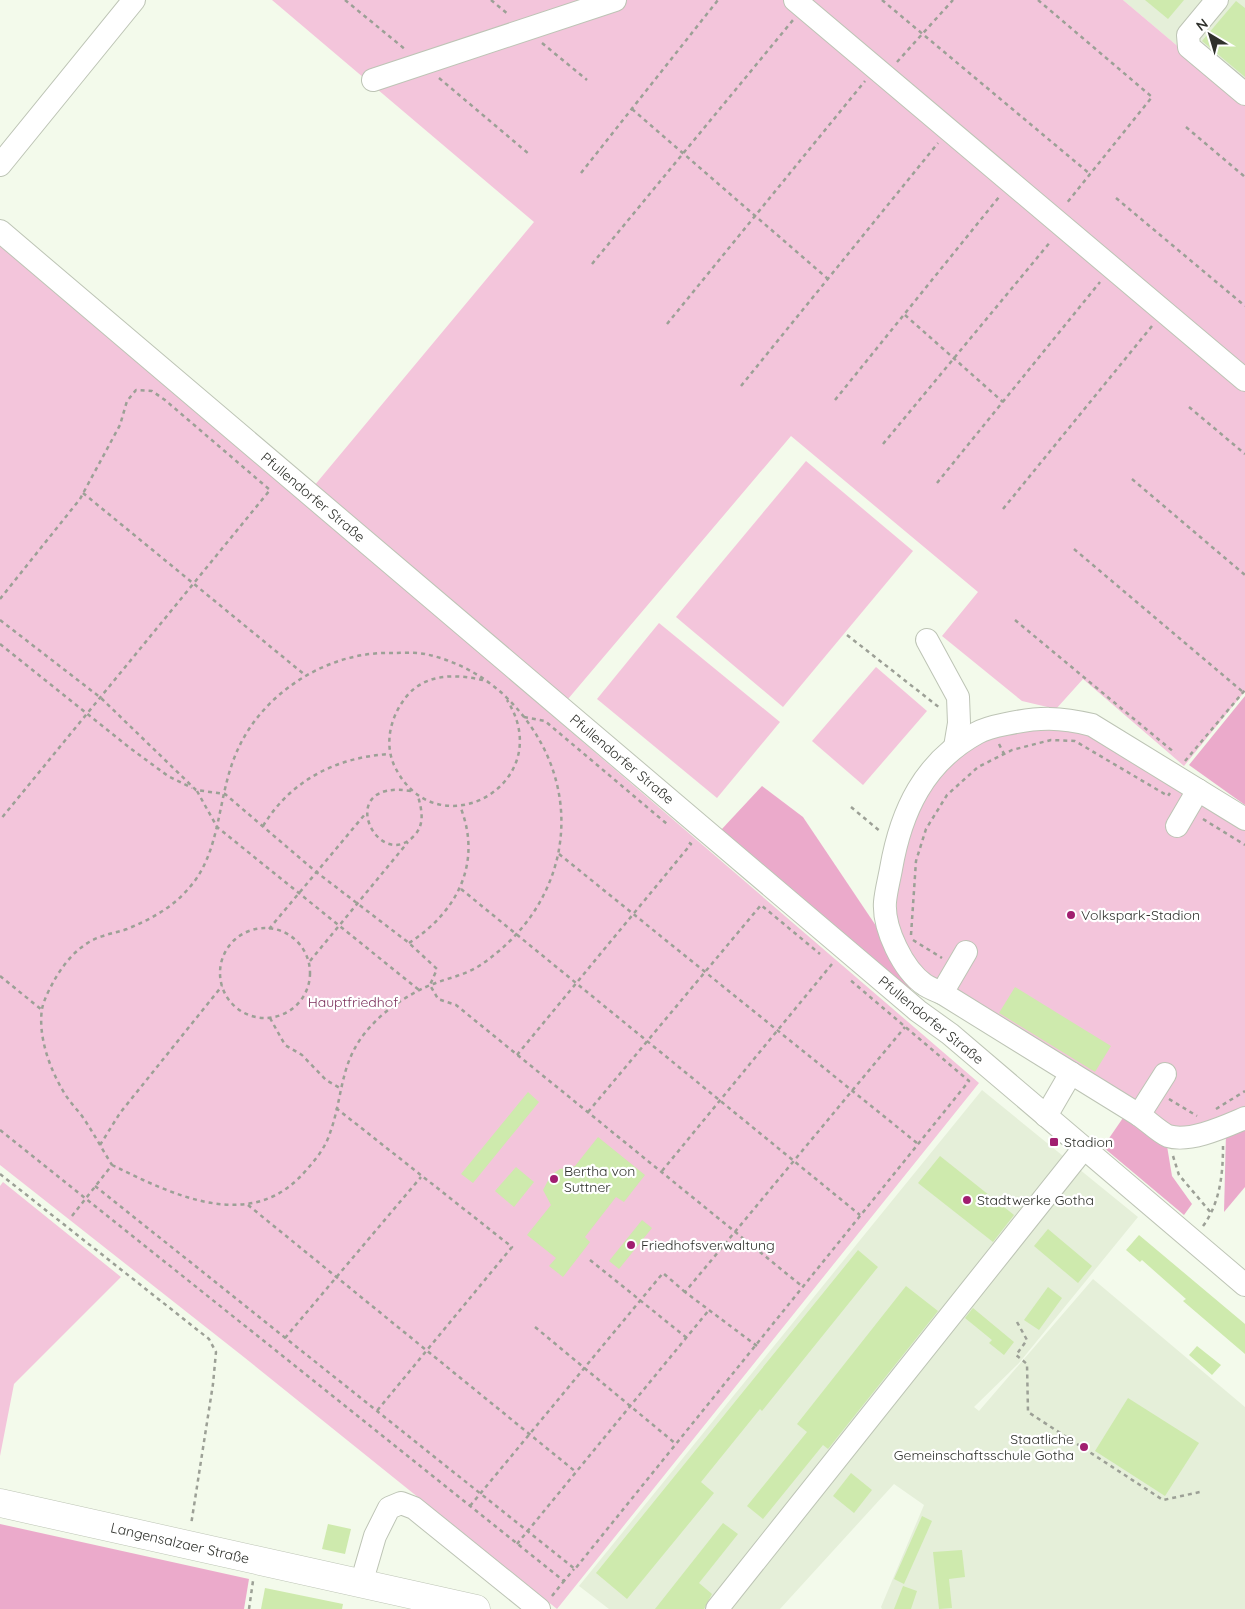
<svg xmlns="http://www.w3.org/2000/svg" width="1245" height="1609" font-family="Quicksand,sans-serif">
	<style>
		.built { fill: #e5efd9 }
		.green { fill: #f3c5db }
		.forest { fill: #ebaacb }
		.building { fill: #ceeaad }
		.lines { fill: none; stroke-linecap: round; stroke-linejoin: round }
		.minor-casing { stroke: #bdc4b5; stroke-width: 24 }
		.major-casing { stroke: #bdc4b5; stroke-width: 29 }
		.path { stroke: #9ca096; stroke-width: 2.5; stroke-dasharray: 4 4; stroke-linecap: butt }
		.minor { stroke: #fff; stroke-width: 22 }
		.major { stroke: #fff; stroke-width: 28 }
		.poi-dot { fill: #a11f70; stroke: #fff; stroke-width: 2 }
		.labels { text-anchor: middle; stroke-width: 4.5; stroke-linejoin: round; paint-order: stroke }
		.street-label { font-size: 14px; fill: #2f312c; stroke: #fff }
		.poi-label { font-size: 14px; fill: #2f312c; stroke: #fff; text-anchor: start }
		.park-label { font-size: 14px; fill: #7d325d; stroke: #fff }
	</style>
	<rect width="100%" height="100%" fill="#f3faeb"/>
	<!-- built -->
	<g class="built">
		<path d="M1123,0H1245V103Z"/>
		<path d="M982,1090L1138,1217L1019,1363L974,1407L979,1411L1093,1279L1245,1407V1609H882L881,1607L924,1505L894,1484L780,1609H609L579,1586Z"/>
	</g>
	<!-- green -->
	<g class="green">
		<path d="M272,0H1123L1245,103V691L1184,766L1083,679L1056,709L1022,701L942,636L978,592L791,436L568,699L314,486L534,222Z"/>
		<path d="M0,240L979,1083L557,1609L240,1354L0,1165Z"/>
		<path d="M806,461L913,551L783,707L676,617Z"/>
		<path d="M659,623L780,722L717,798L597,699Z"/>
		<path d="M876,667L927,711L863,785L812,741Z"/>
		<path d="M1070,723L1245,823V1113L1183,1135L924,977L896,930L898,867L930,782L982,739Z"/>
		<path d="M3,1182L121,1277L14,1384L0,1456V1186Z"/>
	</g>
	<!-- forest -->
	<g class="forest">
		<path d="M1245,696V805L1189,765Z"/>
		<path d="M762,786L803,817L915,984L910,990L721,830Z"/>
		<path d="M1125,1115L1167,1146L1172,1176L1192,1204L1184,1215L1103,1147Z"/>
		<path d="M1245,1124V1187L1224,1212L1226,1133Z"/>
		<path d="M0,1524L249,1579L244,1609H0Z"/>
	</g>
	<!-- building -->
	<g class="building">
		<path d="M1145,0H1184L1168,19Z"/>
		<path d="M1236,1L1245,8V77L1202,41Z"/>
		<path d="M1015,987L1111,1046L1095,1072L999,1013Z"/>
		<path d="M528,1092L539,1102L473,1183L461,1174Z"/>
		<path d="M598,1137L645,1175L624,1202L616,1197L585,1237L590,1242L563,1277L549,1266L556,1258L527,1235L551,1205L543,1190L551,1175L560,1169L575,1166Z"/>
		<path d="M940,1156L1014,1215L993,1242L918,1183Z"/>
		<path d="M516,1167L534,1182L514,1207L495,1191Z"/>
		<path d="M642,1220L652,1228L619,1269L609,1261Z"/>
		<path d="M1048,1229L1092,1266L1078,1283L1034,1246Z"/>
		<path d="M1139,1235L1245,1324V1354L1183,1301L1186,1299L1142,1260L1140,1262L1126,1250Z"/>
		<path d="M858,1250L878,1267L762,1411L760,1409L701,1482L714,1493L627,1599L596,1573Z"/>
		<path d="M906,1286L938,1311L828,1449L823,1445L763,1519L747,1506L807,1432L797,1424Z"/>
		<path d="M1048,1287L1062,1298L1039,1330L1024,1320Z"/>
		<path d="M973,1308L1014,1342L1004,1355L989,1343L992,1340L965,1318Z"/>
		<path d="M1197,1346L1221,1365L1212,1375L1189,1355Z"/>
		<path d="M1128,1398L1199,1443L1165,1496L1095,1451Z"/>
		<path d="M851,1473L872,1490L854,1513L833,1496Z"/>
		<path d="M922,1516L932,1521L904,1584L894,1579Z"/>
		<path d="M723,1523L738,1534L699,1583L712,1594L704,1609H655Z"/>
		<path d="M328,1524L351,1529L345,1554L322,1549Z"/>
		<path d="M962,1550L965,1577L949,1579L952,1608L939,1609L933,1552Z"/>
		<path d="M903,1586L917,1591L911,1609H894Z"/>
		<path d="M265,1588L343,1604L342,1609H261Z"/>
	</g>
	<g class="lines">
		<!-- minor casing -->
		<g class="minor-casing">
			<g id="minor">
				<path d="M795,0L1245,380"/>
				<path d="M1217,0L1188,35L1189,47L1245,94"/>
				<path d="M373,80L615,0"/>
				<path d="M0,165L134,0"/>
				<path d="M0,231L918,1011L950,1034L1245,1285"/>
				<path d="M927,640L958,697L959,723L955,747"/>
				<path d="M1177,826L1198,790"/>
				<path d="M966,952L942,993L1071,1073"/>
				<path d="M942,993C937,991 930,988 925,985C903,970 883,928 885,902C886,891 889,880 891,869C901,811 924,762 977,733C986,728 996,726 1006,724C1039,717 1060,717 1092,725L1245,819"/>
				<path d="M1139,1115C1148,1121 1159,1132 1168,1136C1190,1143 1226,1126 1245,1118"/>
				<path d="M1046,1116L1071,1073L1139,1115L1165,1074"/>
				<path d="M361,1584L375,1536L389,1508L401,1503L414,1508L539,1609"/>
				<path d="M717,1609L1084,1148"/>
			</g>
		</g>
		<!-- major casing -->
		<g class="major-casing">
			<path id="major" d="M0,1503L476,1609"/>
		</g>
		<!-- path -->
		<g class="path">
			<path d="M345,0L406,50"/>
			<path d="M491,0L509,15"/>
			<path d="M882,0L1090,174"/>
			<path d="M1038,0L1152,97L1066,204"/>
			<path d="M542,43L587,80"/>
			<path d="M897,62L953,0"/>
			<path d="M439,78L529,154"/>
			<path d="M632,109L828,279"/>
			<path d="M1186,127L1245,177"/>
			<path d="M581,173L718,0"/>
			<path d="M1116,198L1245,306"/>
			<path d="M592,264L793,20"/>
			<path d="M905,315L1003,402"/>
			<path d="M667,324L865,81"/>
			<path d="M741,386L938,143"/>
			<path d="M835,400L999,197"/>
			<path d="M1189,407L1245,454"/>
			<path d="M883,444L1051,241"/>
			<path d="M1132,479L1245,575"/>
			<path d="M937,483L1100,282"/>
			<path d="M83,493L305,675"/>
			<path d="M1003,509L1152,326"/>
			<path d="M1074,549L1243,692"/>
			<path d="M0,599L80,499L120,425L127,401L136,390L152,391L165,400L270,490L0,820"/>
			<path d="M0,620L101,698L196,790L225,794L315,871L409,943L437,969L430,985L438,999L456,1005L803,1287"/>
			<path d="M1015,620L1175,753"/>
			<path d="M847,635L940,708"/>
			<path d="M0,644L130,748L168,776L192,788"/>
			<path d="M483,680C456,674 425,673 406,697C391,716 384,742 394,765C435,853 560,784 507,700"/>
			<path d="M524,717L545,721L667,824"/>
			<path d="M999,744L1004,754"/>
			<path d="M1185,761L1245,690"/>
			<path d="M197,791L217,827L419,990"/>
			<path d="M411,791C332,778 377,874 414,836C425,824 422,811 418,796"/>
			<path d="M851,807L881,832"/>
			<path d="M1203,819L1245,845"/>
			<path d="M263,826C291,780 337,757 390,754"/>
			<path d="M559,854L917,1143"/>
			<path d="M461,889L860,1215"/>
			<circle cx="265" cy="973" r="45"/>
			<path d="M269,929L366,813"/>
			<path d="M911,935L916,861L926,829L947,795L978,767L1012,750L1051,740L1075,741L1168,796L1170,793"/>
			<path d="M913,940L942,958"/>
			<path d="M409,943C457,912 483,863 460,806"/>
			<path d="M310,961L408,842"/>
			<path d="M0,976L42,1010"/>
			<path d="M270,1018L285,1045L302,1055L326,1080L340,1088"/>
			<path d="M517,1055L691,844L688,842"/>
			<path d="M1169,1099L1197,1116"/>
			<path d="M336,1108L512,1247L376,1412"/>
			<path d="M1216,1109L1245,1091"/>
			<path d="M588,1112L761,905L820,954"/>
			<path d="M0,1130L564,1581L574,1569"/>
			<path d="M100,1145L120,1113L222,986"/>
			<path d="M1173,1156L1179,1175L1212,1214"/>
			<path d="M662,1171L832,964"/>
			<path d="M0,1174L209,1339L216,1352L213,1384L191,1525"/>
			<path d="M95,1186L575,1569L969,1081L849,979"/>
			<path d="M248,1205L576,1472"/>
			<path d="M72,1216L112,1165C102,1149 93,1132 82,1116C75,1107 67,1099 62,1089C49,1067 38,1035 42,1009C44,999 50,988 55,979C66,960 82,942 103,936C111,933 119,932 127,929C151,919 172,908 189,888C221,852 217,800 235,756C259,695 326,651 392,653C402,653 414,652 425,654C454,660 483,675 505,696C590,778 577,901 479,966C465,975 448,978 433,984C412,992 386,1009 371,1026C339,1060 344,1094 330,1133C326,1146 317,1158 308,1168C254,1235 175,1196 112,1165"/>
			<path d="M1203,1226C1220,1203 1223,1174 1223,1146"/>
			<path d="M590,1260L687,1338"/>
			<path d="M1017,1322L1027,1340L1016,1355L1027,1364L1028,1412L1163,1500L1200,1492"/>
			<path d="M535,1327L676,1444"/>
			<path d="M285,1338L421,1177"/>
			<path d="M757,1346L685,1292L905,1027"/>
			<path d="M470,1506L663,1273L685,1292"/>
			<path d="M517,1544L709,1310"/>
			<path d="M552,1596L564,1581"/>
			<path d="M249,1609L253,1581"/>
		</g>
		<!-- minor -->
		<use href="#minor" class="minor"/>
		<!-- major -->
		<use href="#major" class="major"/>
	</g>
	<!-- markers -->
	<g class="poi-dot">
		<circle cx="1071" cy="915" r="5"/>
		<rect x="1049" y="1137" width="10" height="10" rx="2.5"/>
		<circle cx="554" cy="1179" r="5"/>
		<circle cx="967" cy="1200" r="5"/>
		<circle cx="631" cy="1245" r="5"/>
		<circle cx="1084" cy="1447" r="5"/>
	</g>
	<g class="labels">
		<!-- street labels -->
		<g class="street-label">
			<text transform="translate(313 497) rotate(40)" y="5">Pfullendorfer Straße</text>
			<text transform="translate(622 759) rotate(40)" y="5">Pfullendorfer Straße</text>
			<text transform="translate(931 1020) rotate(39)" y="5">Pfullendorfer Straße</text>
			<text transform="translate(180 1543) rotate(13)" y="5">Langensalzaer Straße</text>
		</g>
		<!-- poi labels -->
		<g class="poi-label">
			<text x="1081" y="920">Volkspark-Stadion</text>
			<text x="1064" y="1147">Stadion</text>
			<text x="564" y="1176">Bertha von<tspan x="564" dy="16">Suttner</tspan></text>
			<text x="977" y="1205">Stadtwerke Gotha</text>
			<text x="641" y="1250">Friedhofsverwaltung</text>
			<text x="1074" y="1444" text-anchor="end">Staatliche<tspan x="1074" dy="16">Gemeinschaftsschule Gotha</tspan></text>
		</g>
		<!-- park labels -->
		<g class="park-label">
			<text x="353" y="1007">Hauptfriedhof</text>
		</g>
	</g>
	<!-- north arrow -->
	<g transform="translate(1210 35) rotate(322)" stroke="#ffffff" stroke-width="4" paint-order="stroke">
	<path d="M0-4L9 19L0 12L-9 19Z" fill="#2f312c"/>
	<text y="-8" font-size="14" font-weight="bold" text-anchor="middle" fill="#2f312c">N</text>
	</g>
</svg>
